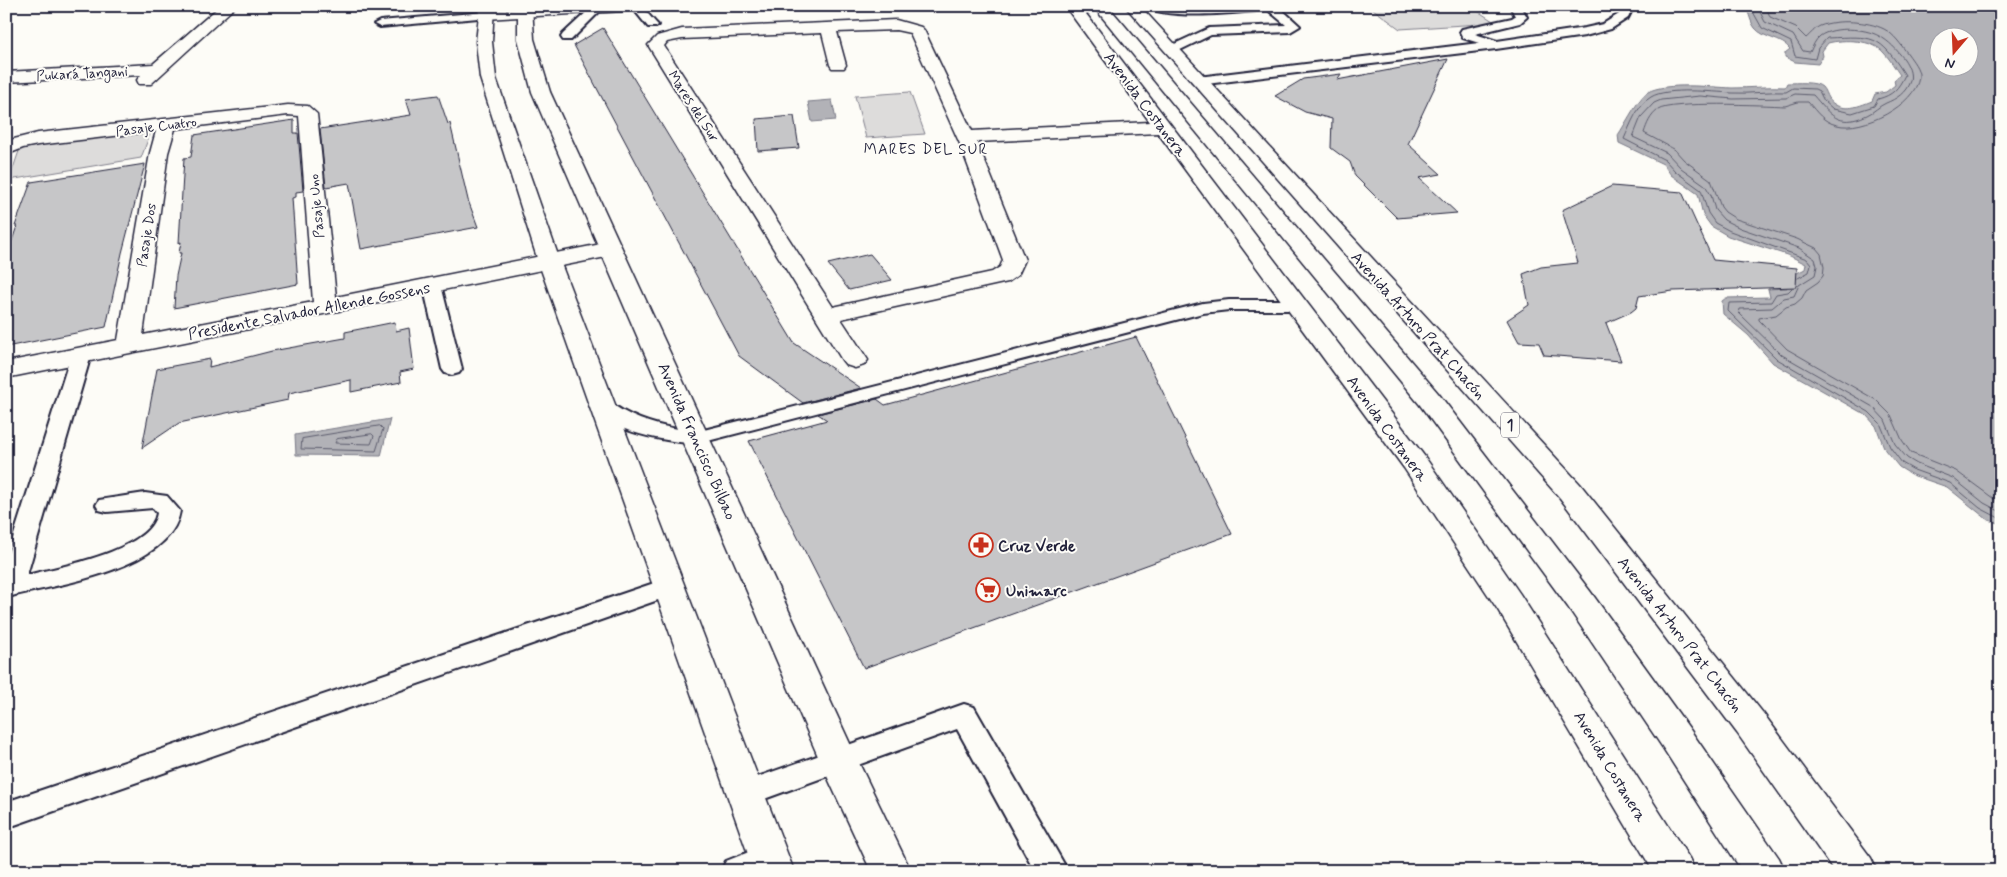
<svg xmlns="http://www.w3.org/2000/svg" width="2007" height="877" font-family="Mynerve,sans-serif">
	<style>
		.green { fill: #dddcdb; stroke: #807f8b }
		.water { fill: #b2b2b7; stroke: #787885; fill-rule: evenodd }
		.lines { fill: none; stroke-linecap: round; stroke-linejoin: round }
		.shore { stroke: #5c5c6d; stroke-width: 1 }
		.building { fill: #c6c6c8; stroke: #22223b }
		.service-casing { stroke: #22223b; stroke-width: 4 }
		.minor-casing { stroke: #22223b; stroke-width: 3 }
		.secondary-casing { stroke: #22223b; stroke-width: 3 }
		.primary-casing { stroke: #22223b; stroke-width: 3 }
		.service { fill: #fdfcf7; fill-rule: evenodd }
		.minor { fill: #fdfcf7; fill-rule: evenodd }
		.secondary { fill: #fdfcf7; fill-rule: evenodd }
		.primary { fill: #fdfcf7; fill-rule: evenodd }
		.labels { text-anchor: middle; stroke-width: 4; stroke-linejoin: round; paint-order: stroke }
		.far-street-label { font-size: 14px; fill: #22223b; stroke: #fdfcf7 }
		.far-neighbourhood-label { font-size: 15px; letter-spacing: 1px; fill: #22223b; stroke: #fdfcf7 }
		.shield { fill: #fdfcf7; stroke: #646373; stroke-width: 1 }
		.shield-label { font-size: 15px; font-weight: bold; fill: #22223b }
		.street-label { font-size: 16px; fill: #22223b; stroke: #fdfcf7 }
		.poi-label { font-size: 16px; font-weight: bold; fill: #22223b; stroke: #fdfcf7; text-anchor: start }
	</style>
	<rect width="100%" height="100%" fill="#fdfcf7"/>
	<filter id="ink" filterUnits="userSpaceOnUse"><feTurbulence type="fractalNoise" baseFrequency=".02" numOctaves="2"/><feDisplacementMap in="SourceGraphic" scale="10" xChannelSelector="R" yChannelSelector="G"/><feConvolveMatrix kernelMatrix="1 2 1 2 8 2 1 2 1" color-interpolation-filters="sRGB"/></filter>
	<g filter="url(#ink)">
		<!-- green -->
		<g class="green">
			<path d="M1369,6H1470L1496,23L1400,29Z"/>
			<path d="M910,92L925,134L866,138L855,96Z"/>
			<path d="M148,132L150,134L141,158L9,180L19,151L25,146Z"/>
		</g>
		<!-- water -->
		<g class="water">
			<path d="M1735,6H2001V524L1988,520L1947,487L1912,475L1899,467L1885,450L1876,426L1866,415L1773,363L1748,335L1723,314L1722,301L1726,298L1770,297L1768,289L1787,288L1785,279L1805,269L1806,264L1790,256L1728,236L1711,226L1703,215L1698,194L1671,175L1663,164L1619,143L1618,135C1625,125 1638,98 1648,92C1666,82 1711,87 1732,88C1750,88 1767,86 1785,87L1787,83C1796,83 1816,81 1822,87C1825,90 1826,95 1828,98C1840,114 1857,107 1872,101L1875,94L1886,92L1895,85L1894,80L1900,75C1895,68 1890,59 1884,53C1873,39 1843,39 1828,43L1822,51L1823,56L1818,64L1795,62L1785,57V53L1790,49C1782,38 1764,39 1755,28C1751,23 1750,17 1748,12ZM1940,38H1970V68H1940Z"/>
			<path d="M832,100L836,120L812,122L808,102Z"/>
			<path d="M390,419L381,456L296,455L295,435Z"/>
		</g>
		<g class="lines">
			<!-- shore -->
			<g class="shore">
				<path d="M1746,6L1752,10L1762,28L1791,42L1795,56L1815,59L1818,48L1827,38C1874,36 1879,34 1905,75C1898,89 1893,95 1878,99L1874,106L1852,113L1833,109L1824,101L1819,91L1815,89L1793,88L1786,92C1768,91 1750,94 1732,93C1713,92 1667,87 1651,97C1637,105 1630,126 1624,139L1665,160L1675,171L1701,190L1708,213L1715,223L1730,231L1807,259L1811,264L1809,272L1798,278"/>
				<path d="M1757,6L1765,22L1793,35L1803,51L1810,52C1813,46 1815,40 1820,36C1834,26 1865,28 1879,36C1889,41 1897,50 1904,59C1908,65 1912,73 1910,81C1906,93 1896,99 1886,103C1879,106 1874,112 1867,115C1838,129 1830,114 1813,95L1795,94L1786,98L1733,99L1700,96L1661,100L1654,103L1641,117L1633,137L1667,153L1681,168L1705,185L1711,195L1715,210L1724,220L1740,228L1799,248L1815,259L1817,266L1815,275L1799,285L1794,296L1784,298L1772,308L1740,309L1739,313L1782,355L1873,407L1885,420L1895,444L1907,458L1917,464L1953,478L1984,503L2001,512"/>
				<path d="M1766,6L1770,17L1796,28L1806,38C1811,34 1815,28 1820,26C1837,19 1868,21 1884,29C1894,34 1901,45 1908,54C1912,60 1920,69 1919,77C1916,105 1862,132 1837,125C1823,122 1817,112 1808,102H1798L1785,106C1765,105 1670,101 1658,110C1650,116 1647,124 1644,133L1674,149L1684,160L1711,180L1721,207L1725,212L1736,219L1797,239L1816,248L1821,254L1824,267L1823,276L1818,282L1806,290L1802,298L1795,304L1786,307L1776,315L1759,318V320L1787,349L1876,400L1891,415L1902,440L1911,453L1956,471L2001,504"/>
				<path d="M1792,288L1788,292L1776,294L1771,302L1729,303L1728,311L1777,359L1869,412L1880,423L1890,447L1902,463L1914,470L1950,483L1980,508L2001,519"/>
				<path d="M380,426L383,429L376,451L301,449L302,439Z"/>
				<path d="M372,434L374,436L371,444L335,443L337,439Z"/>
			</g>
		</g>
		<!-- building -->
		<g class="building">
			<path d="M603,28L794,343L861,388L803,403L739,356L574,45Z"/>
			<path d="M1448,59L1408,144L1441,174L1419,178L1457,213L1397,218L1355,176L1350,162L1331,148L1332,119L1305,112L1275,96L1303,79L1341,74L1337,80Z"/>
			<path d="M438,95L448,124L450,123L468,200L478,227L361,249L349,183L326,187L320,129L411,115L406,99Z"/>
			<path d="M794,116L799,148L758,151L756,119Z"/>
			<path d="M294,120V133H298L303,191L296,192V197L292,198L298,284L174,308L176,276L181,253H179L181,242L179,243L184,158L191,157L194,135Z"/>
			<path d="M145,164L122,253L106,327L6,347V258L17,226H15L31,182Z"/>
			<path d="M1612,186L1682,192L1713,260L1797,268L1796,287L1673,291L1639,296L1636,308L1631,312L1606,323L1621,361L1544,355L1539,343L1519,342L1507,320L1529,305L1523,274L1541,267L1578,263L1562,210Z"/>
			<path d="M870,254L892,280L849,290L828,264Z"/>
			<path d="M395,322L396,331L409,328L414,369L400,372L401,382L351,392V380L289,393L288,400L179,423L142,448L157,369L210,359L209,367L272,351L345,338V332Z"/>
			<path d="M1136,337L1232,534L864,668L749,441L827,420L818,414L877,399L885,405Z"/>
		</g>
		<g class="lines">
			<!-- service casing -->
			<g class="service-casing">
				<g id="service">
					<path d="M631,6H641L656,23L658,25L656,27H648Z"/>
					<path d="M1147,6H1174L1188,9L1278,6L1300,26L1290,32L1211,35L1172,54L1166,50L1168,47L1209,28L1286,25L1268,10C1244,12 1163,21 1147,6Z"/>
					<path d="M1510,6H1521L1527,17L1520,23L1475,34L1497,41L1585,28L1603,24L1619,14L1623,6H1634L1628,18L1611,29L1585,36L1496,49L1198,85L1192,81L1198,77L1479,43L1463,38L1460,32L1462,29L1512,18L1515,16Z"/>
					<path d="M595,7L601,10L571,40H563L561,37L563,34L591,8Z"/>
					<path d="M485,12L489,13L491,15L489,17L380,27L374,24L380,21Z"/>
					<path d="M432,280L438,281L441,285L462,369L459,373L452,375L445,373L442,369L423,285L426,281Z"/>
					<path d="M1229,300H1296L1302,301L1305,305L1302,309L1296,310H1229L1203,313L696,444C666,441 610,433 592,406L595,402C607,399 613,405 623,411C646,424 670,428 696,432L1203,303Z"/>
					<path d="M81,349L88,351L91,355L27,575C59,567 151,551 157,513L153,508L107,512L99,510L96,505L99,500L145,493L167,496L180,511C171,569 59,584 12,596L6,594V560L71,355L74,351Z"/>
					<path d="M669,578L678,581L681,587L678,593L6,828V802Z"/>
					<path d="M964,704L974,707L1068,871H1035L957,729L745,806L735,803L730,794L735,785Z"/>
					<path d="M769,844L780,848L784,858L780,868L772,871H721L726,861Z"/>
				</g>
			</g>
			<!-- minor casing -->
			<g class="minor-casing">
				<g id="minor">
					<path d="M220,6H236L151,84H139L137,80L141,75L6,82V72L153,64Z"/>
					<path d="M561,6H649L642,10L485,19L480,18L478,15L480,12L485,11Z"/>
					<path d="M1065,6H1080L1425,457L1520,594L1689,858L1695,871H1653L1498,610L1404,468L1158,133L977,142L1025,260L1018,275L1008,282L841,319L868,360L864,365L855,368L846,365L842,360L648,45L657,36L682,29L896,20L921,27L924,30L972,131L1150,122ZM896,30L910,33L960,144L1003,260L1000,267L992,272L833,307L664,46L667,42L682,39L822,33L830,65L832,68H844L846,65L837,32Z"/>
					<path d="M288,105L308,106L317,114L336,297L611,242L619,244L622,249L619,254L611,256L6,378V362L118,340L150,153L156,131L38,145L23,148L6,155V141L38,133ZM288,115L299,116L313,302L143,335L168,153L175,129Z"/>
				</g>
			</g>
			<!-- secondary casing -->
			<g class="secondary-casing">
				<g id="secondary">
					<path d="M480,6H494L492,42L496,78L560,261L794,871H754L538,261L480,78L476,42Z"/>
					<path d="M518,6H532L534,39L550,92L858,761L911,871H871L820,761L532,92L518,39Z"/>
				</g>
			</g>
			<!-- primary casing -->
			<g class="primary-casing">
				<g id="primary">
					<path d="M1093,6H1108L1438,393L1590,591L1689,728L1779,858L1785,871H1742L1663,748L1568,607L1420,405Z"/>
					<path d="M1125,6H1140L1580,484L1763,713L1871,858L1877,871H1834L1737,733L1560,498Z"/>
				</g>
			</g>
			<!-- service -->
			<use href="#service" class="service"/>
			<!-- minor -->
			<use href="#minor" class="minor"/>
			<!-- secondary -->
			<use href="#secondary" class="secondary"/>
			<!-- primary -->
			<use href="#primary" class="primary"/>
		</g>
	</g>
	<!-- icons -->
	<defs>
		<g id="pharmacy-ring" transform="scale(1.25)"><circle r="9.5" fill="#fdfcf7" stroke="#c8321e" stroke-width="1.5"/><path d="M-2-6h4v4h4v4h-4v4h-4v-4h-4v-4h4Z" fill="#c8321e"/></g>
		<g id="supermarket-ring" transform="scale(1.25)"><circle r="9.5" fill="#fdfcf7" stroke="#c8321e" stroke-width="1.5"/><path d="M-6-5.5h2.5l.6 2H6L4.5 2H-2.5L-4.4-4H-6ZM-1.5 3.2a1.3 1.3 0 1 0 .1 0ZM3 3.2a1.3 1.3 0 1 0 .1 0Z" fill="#c8321e"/></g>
	</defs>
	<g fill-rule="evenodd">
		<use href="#pharmacy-ring" x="981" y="545"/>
		<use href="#supermarket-ring" x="988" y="590"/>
	</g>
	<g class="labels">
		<!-- far-street labels -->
		<g class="far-street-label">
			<text transform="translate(82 73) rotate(-3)" y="5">Pukará Tangani</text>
			<text transform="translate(694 106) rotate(57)" y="5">Mares del Sur</text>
			<text transform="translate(156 126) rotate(-7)" y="5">Pasaje Cuatro</text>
			<text transform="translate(316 206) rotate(-95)" y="5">Pasaje Uno</text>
			<text transform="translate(146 235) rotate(-81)" y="5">Pasaje Dos</text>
		</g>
		<!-- far-neighbourhood labels -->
		<g class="far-neighbourhood-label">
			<text x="926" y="154">MARES DEL SUR</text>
		</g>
		<!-- shield labels -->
		<rect class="shield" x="1501" y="412.5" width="18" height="25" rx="4"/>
		<g class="shield-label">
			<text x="1510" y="430">1</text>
		</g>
		<!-- street labels -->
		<g class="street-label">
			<text transform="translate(1146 104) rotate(53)" y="6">Avenida Costanera</text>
			<text transform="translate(309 310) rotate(-11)" y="6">Presidente Salvador Allende Gossens</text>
			<text transform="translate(1419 325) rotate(48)" y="6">Avenida Arturo Prat Chacón</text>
			<text transform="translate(1388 428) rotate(54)" y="6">Avenida Costanera</text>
			<text transform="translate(698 441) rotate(66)" y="6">Avenida Francisco Bilbao</text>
			<text transform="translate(1681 634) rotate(52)" y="6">Avenida Arturo Prat Chacón</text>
			<text transform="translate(1611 766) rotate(59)" y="6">Avenida Costanera</text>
		</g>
		<!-- poi labels -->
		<g class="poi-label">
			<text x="998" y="551">Cruz Verde</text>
			<text x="1006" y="596">Unimarc</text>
		</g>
	</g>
	<!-- margin -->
	<rect width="2007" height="877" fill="none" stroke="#fdfcf7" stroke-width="25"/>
	<rect x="12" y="12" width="1982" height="852" fill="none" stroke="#22223b" stroke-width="2" filter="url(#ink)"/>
	<!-- north arrow -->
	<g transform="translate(1954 52) rotate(199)"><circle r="24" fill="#fdfcf7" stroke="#a5a5ac"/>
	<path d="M0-4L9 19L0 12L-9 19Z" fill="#c8321e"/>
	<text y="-8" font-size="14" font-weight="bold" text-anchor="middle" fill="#22223b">N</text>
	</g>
</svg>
